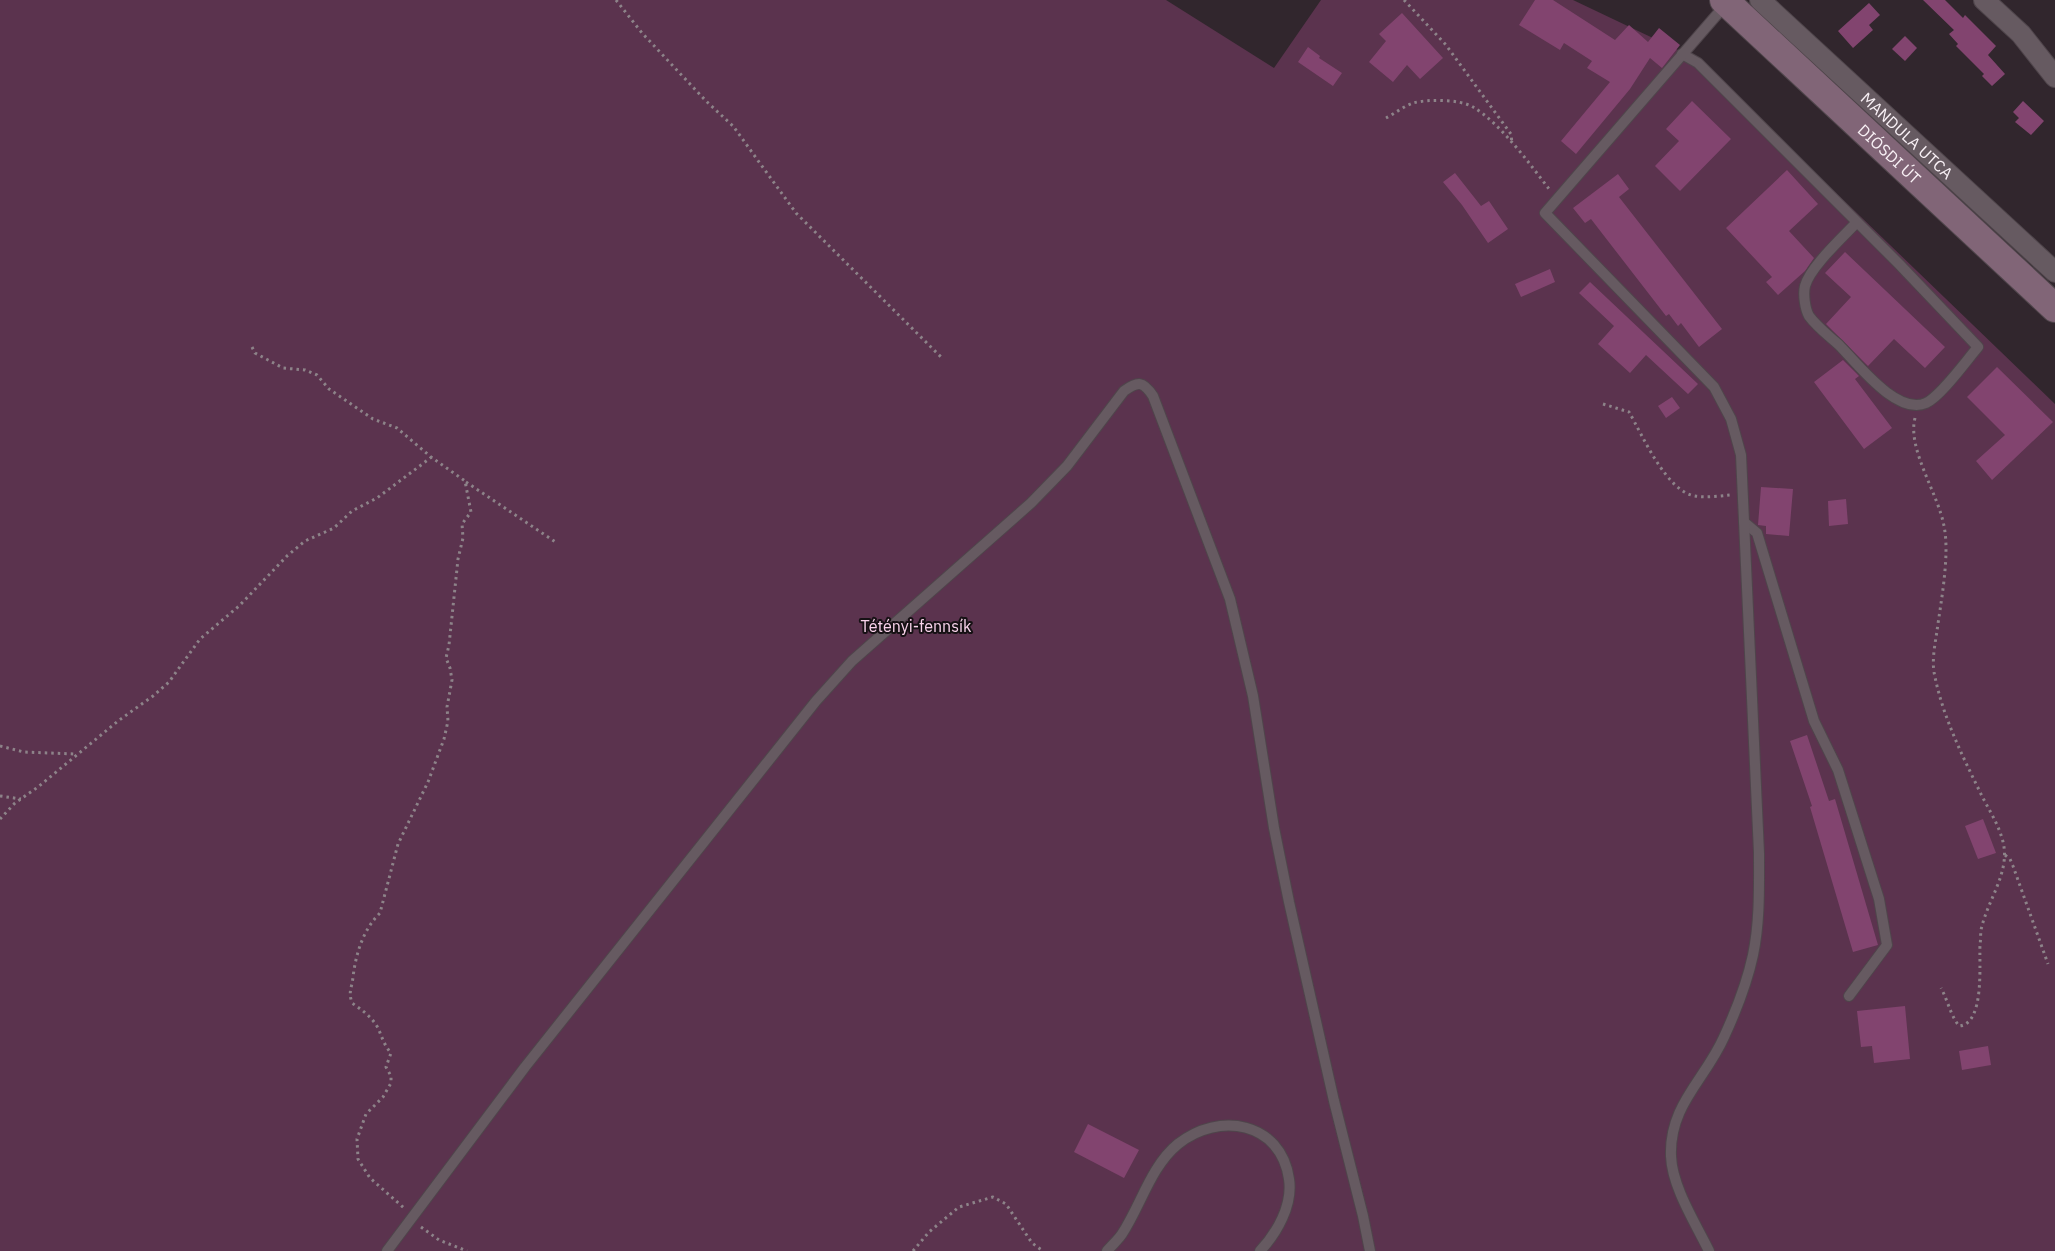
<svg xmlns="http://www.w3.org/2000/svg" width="2055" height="1251" font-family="'IBM Plex Sans',sans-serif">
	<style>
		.green { fill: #5b334e }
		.building { fill: #82446f }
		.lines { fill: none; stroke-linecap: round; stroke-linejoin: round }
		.lane-casing { stroke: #4f454b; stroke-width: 12 }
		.street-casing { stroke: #4f454b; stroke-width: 22 }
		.secondary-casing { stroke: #4f454b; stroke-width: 30 }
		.path { stroke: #8d8389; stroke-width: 3; stroke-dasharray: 2.5 4; stroke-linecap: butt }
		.lane { stroke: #665a61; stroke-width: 10 }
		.street { stroke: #665a61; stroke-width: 20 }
		.secondary { stroke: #816577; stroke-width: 28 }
		.labels { text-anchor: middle; stroke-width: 4; stroke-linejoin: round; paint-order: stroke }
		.street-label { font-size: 16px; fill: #f8f0f5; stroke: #161114 }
		.park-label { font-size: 16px; fill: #f9d3eb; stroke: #161114 }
	</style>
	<rect width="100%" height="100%" fill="#31262d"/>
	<!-- green -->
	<path class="green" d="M0,0H1166L1274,68L1321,0H1573L1697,59L2055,404V1251H0Z"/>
	<!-- building -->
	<g class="building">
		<path d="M1535,0H1553L1615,40L1629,25L1648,42L1659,28L1680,45L1662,68L1650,58L1630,89L1576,154L1561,141L1610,82L1587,68L1592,61L1564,43L1560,50L1519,25Z"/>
		<path d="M1923,0H1945L1963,18L1965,15L1996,46L1988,55L2005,74L1992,86L1982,76L1984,74L1956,46L1958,44L1949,34L1954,30Z"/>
		<path d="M1869,3L1880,15L1869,25L1873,30L1853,48L1838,31Z"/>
		<path d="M1402,13L1443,58L1420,79L1407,65L1393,82L1369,62L1386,41L1379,34Z"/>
		<path d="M1905,36L1917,48L1905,61L1892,49Z"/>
		<path d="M1308,47L1320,56L1319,58L1342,73L1333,86L1298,62Z"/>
		<path d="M1692,101L1731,139L1680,191L1655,166L1679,141L1666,129Z"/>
		<path d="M2023,101L2044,121L2031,135L2015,122L2019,118L2013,112Z"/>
		<path d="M1787,170L1818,204L1789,231L1814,258L1805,271L1778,295L1766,282L1772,277L1726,228Z"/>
		<path d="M1455,173L1481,206L1489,201L1508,229L1488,243L1462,205L1443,182Z"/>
		<path d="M1618,174L1629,189L1619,197L1722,329L1699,347L1681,323L1678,326L1669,314L1666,316L1591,219L1585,223L1573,208Z"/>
		<path d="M1845,252L1945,347L1925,368L1894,339L1868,366L1826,324L1851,297L1825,273Z"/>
		<path d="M1550,269L1555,282L1521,297L1515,284Z"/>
		<path d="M1590,282L1698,384L1688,394L1646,355L1630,373L1598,344L1614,326L1579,293Z"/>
		<path d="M1843,360L1859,376L1855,379L1892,428L1864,449L1814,382Z"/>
		<path d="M1997,367L2053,422L1992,480L1976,461L2005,435L1967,397Z"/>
		<path d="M1672,397L1680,408L1666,418L1658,406Z"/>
		<path d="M1761,487L1793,489L1789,536L1766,534V526L1758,525Z"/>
		<path d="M1846,499L1848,524L1829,526L1828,501Z"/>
		<path d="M1807,735L1829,801L1835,799L1878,945L1853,952L1810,807L1812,806L1790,741Z"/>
		<path d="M1983,819L1996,853L1978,859L1965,826Z"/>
		<path d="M1905,1006L1910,1059L1874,1063L1872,1046L1861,1047L1857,1011Z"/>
		<path d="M1988,1046L1991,1065L1962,1070L1959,1051Z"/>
		<path d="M1088,1124L1139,1150L1124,1178L1074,1152Z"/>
	</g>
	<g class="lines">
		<!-- lane casing -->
		<g class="lane-casing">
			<g id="lane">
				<path d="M1682,54L1698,63L1899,264L1978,347C1966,361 1941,396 1926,403C1897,416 1857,363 1839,345C1829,336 1817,327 1809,316C1805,309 1803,294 1805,286C1810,267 1843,237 1857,222"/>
				<path d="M1744,522L1757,533L1814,721L1838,770L1879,899L1887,945L1849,996"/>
				<path d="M387,1251L525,1067L816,701L852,661L1031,503L1067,466L1124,391C1138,381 1143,381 1153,396L1230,599L1253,696L1274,828L1289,902L1334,1101L1363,1216L1370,1251"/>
				<path d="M1107,1251C1112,1245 1118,1240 1122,1234C1141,1205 1151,1166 1178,1144C1219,1111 1281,1122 1289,1179C1293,1205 1277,1233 1260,1251"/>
				<path d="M1709,1251C1696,1224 1672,1187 1671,1156C1669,1105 1705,1080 1724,1037C1736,1011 1747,983 1753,955C1760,921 1759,887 1759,853L1741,455L1731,419L1714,387L1545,213L1727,3"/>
			</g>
		</g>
		<!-- street casing -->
		<g class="street-casing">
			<g id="street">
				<path id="s1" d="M1760,0L2055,272"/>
				<path d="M1984,0L2021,34L2055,77"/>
			</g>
		</g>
		<!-- secondary casing -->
		<g class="secondary-casing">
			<g id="secondary">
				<path id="s2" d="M1724,0L2055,308"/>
			</g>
		</g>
		<!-- path -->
		<g class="path">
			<path d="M616,0L642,33L706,101L733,126L796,213L943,359"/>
			<path d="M1404,0L1446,45L1511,134L1512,144"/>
			<path d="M1386,118C1394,114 1404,106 1413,103C1427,99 1460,99 1473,107C1500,123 1530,164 1549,189"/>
			<path d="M252,347L255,353L283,368L305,370L317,375L329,389L373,419L397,428L431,457L465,481L471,512L462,524L463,538L458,559L449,645L446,658L450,668L452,680L447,707L448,721L444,739L428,782L398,844L380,913C363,930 356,953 353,977C352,988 348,991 352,1003C362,1010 372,1017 378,1028C382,1037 384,1045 391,1053L386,1067L391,1076V1083L383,1097L366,1114L357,1139L358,1159L370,1178L404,1208"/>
			<path d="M1603,404L1629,412C1643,436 1666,491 1695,496C1706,498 1719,496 1730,495"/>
			<path d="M1915,418C1907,449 1938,493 1944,526C1950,555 1941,601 1937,631C1935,644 1932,659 1934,672C1942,715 1961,753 1980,792C1988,809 2001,827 2004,847C2008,874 1988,901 1982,926C1980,932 1981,939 1980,945C1979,964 1985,1024 1959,1026C1950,1014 1948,1001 1941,988"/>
			<path d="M466,482L557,543"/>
			<path d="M0,746L24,752L76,754"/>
			<path d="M0,796L21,799"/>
			<path d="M0,819L15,803L38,787L118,721L153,696L169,682L200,639L239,606L287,556L305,541L334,528L352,511L377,498L433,456"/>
			<path d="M2005,855L2010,859L2013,866L2048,964"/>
			<path d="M421,1227L439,1240L467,1251"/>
			<path d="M913,1251L929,1232L959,1207L993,1197L1006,1204L1032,1243L1043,1251"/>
		</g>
		<!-- lane -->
		<use href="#lane" class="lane"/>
		<!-- street -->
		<use href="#street" class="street"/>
		<!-- secondary -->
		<use href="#secondary" class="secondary"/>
	</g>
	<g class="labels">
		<!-- street labels -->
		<g class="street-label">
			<text dy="6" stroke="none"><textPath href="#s1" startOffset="200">MANDULA UTCA</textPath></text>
			<text dy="6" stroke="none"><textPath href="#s2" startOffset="226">DIÓSDI ÚT</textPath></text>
		</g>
		<!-- park labels -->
		<g class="park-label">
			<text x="916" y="632">Tétényi-fennsík</text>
		</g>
	</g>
</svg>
